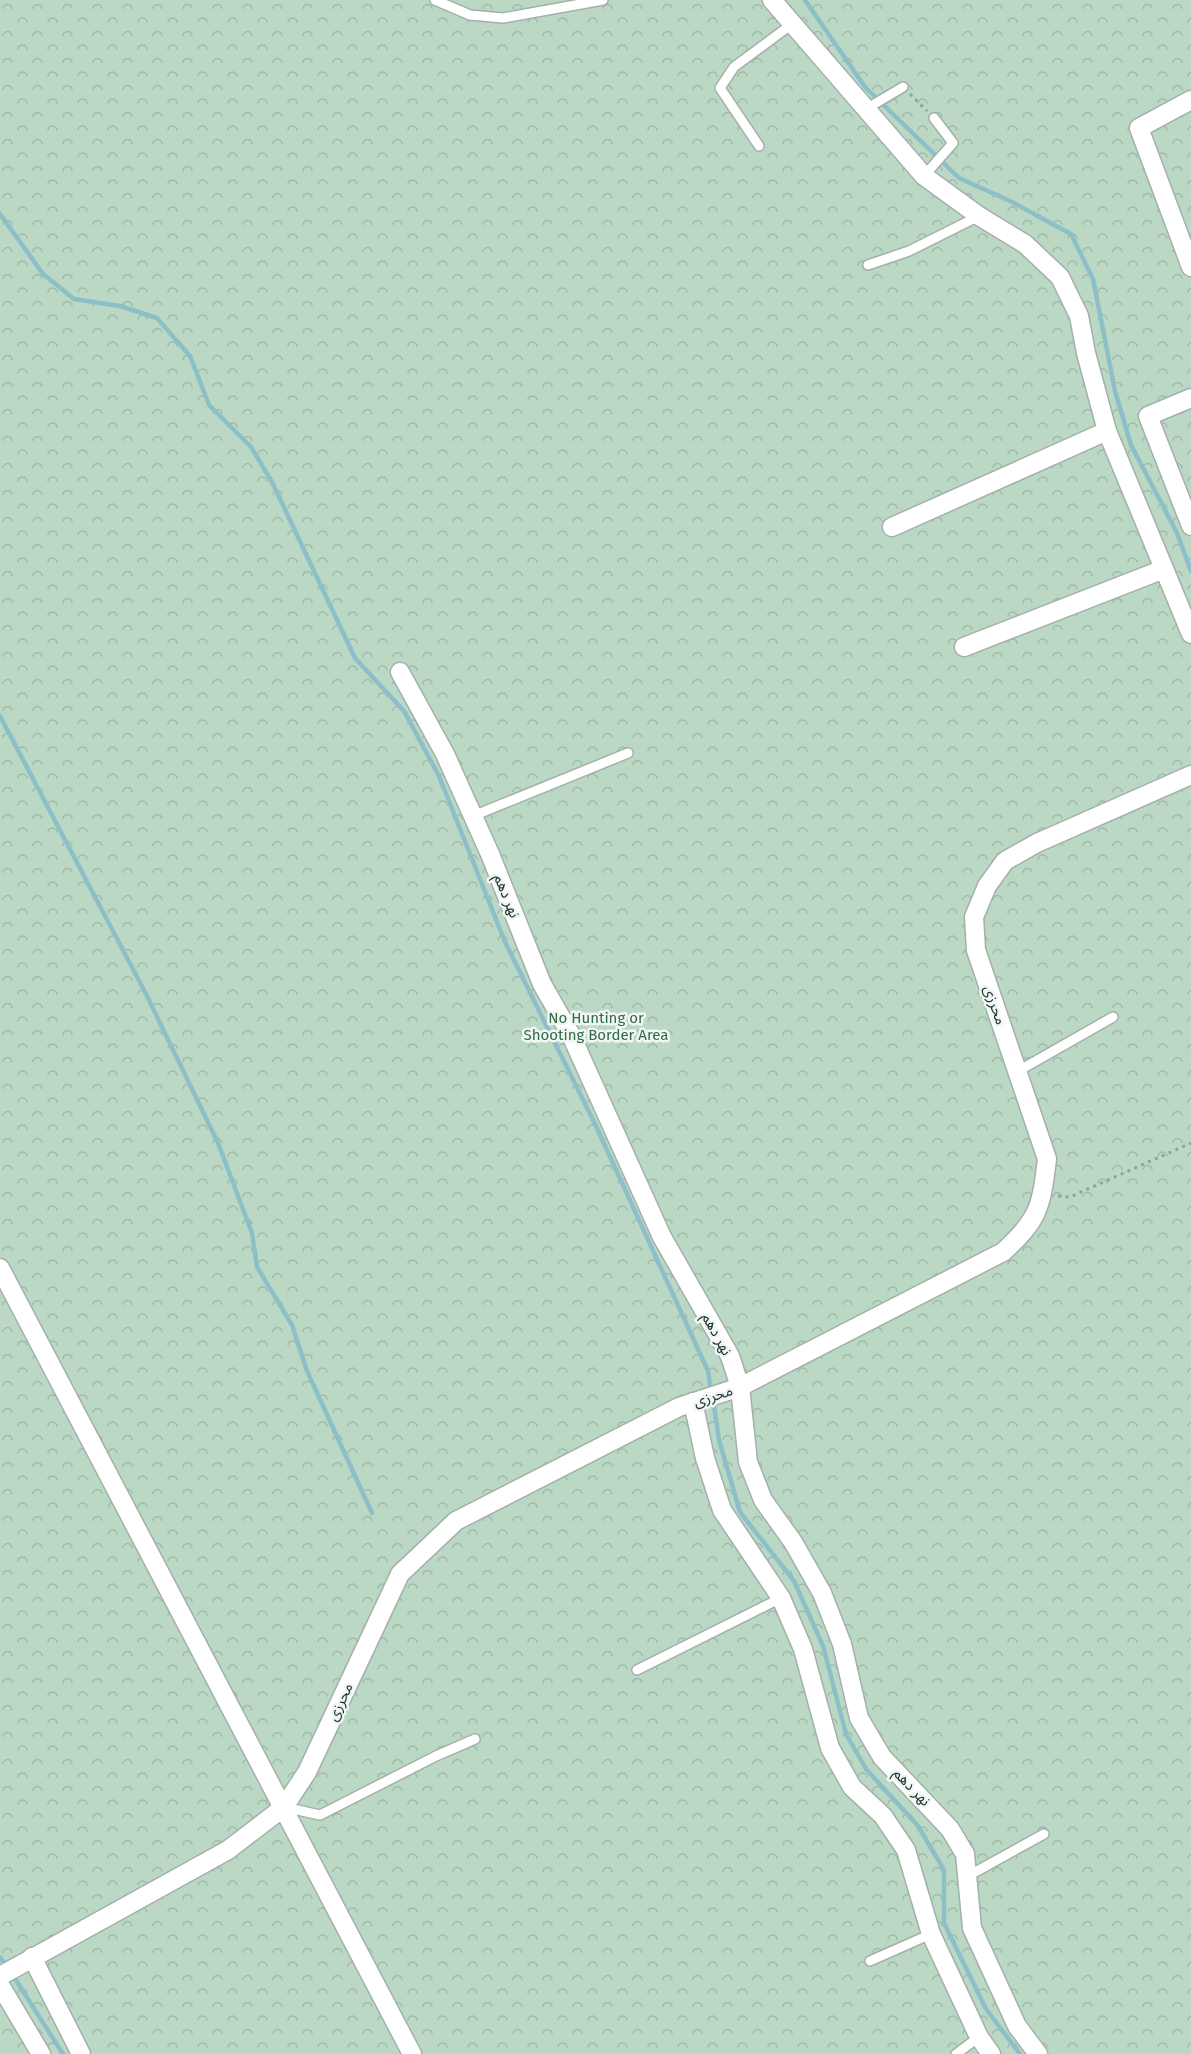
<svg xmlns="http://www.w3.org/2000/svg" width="1191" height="2054" font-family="'Fira Sans','Noto Sans Arabic',sans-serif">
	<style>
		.park { fill: url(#park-crowns) }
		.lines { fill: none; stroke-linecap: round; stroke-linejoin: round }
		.stream { stroke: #8dbfc9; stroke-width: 4.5 }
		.service-casing { stroke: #a3b0ac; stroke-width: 12 }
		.minor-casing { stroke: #a3b0ac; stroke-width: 21 }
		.tertiary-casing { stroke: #a3b0ac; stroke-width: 21 }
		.path { stroke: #83a99e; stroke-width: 3; stroke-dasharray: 3 4.5; stroke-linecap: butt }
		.service { stroke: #fff; stroke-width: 9 }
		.minor { stroke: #fff; stroke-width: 18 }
		.tertiary { stroke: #fff; stroke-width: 18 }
		.labels { text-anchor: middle; stroke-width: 5; stroke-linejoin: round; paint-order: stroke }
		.street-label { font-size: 15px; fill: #223732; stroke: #f0f6f3 }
		.park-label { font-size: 15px; fill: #316a47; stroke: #f0f6f3 }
	</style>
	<defs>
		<pattern id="park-crowns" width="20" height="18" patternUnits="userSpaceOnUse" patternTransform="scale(1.5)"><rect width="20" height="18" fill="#bad8c3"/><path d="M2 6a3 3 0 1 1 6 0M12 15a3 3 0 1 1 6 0" fill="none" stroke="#a0baa8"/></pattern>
	</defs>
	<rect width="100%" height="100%" fill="#e0e9e5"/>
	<!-- park -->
	<rect class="park" x="0" y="0" width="1191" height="2054"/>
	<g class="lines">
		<!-- stream -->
		<g class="stream">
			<path d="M805,0L865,87L959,178L1010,201L1071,234L1093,279L1115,391L1131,445L1177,533L1191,571"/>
			<path d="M0,214L43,274L74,299L120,306L157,318L190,356L209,405L251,447L272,482L355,658L404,711L439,776L505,942L596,1126L708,1371L711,1391"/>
			<path d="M0,716L146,994L218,1143L252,1233L257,1267L292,1325L307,1371L372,1513"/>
			<path d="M713,1399L719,1440L740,1512L794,1581L823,1646L846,1734L866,1769L918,1826L944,1870V1923L986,2009L1020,2054"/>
			<path d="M0,1957L7,1967"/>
			<path d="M12,1974L63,2054"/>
		</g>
		<!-- service casing -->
		<g class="service-casing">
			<g id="service">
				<path d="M435,0L470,15L503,18L603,0"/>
				<path d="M866,109L903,87"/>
				<path d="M759,146L720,88L734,67L792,24"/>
				<path d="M924,176L953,143L934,118"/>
				<path d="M868,265L909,251L979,216"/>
				<path d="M473,816L628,753"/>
				<path d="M1018,1071L1113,1017"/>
				<path d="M637,1670L781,1598"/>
				<path d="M284,1807L320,1815L436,1756L475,1739"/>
				<path d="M968,1876L1044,1834"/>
				<path d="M870,1961L931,1934"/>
				<path d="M956,2054L979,2037"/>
			</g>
		</g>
		<!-- minor casing -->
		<g class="minor-casing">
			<g id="minor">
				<path d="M772,0L924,176L979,216L1025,244L1060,277L1079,316L1086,353L1107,431"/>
				<path d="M1191,100L1139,128L1191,267"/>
				<path d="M1191,398L1148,416L1191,526"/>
				<path d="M892,527L1107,431L1191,634"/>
				<path d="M964,647L1164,569"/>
				<path d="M400,672L445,754L490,854L542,984L571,1035L662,1237L730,1356L740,1387L748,1462L763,1500L793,1542L822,1593L842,1644L859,1718L882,1757L950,1829L965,1854L972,1928L1017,2026L1038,2054"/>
				<path d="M0,1268L412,2054"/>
				<path d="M693,1402L705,1458L722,1510L781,1598L803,1649L830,1748L852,1787L883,1816L906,1850L931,1934L979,2037L991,2054"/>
				<path d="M32,1957L81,2054"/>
				<path d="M0,1985L41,2054"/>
			</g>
		</g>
		<!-- tertiary casing -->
		<g class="tertiary-casing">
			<path id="tertiary" d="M0,1976L228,1850L284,1807L307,1772L400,1574L456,1521L679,1407L740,1387L1003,1252C1039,1219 1041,1208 1047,1159L976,950L974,917L987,886L1005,861L1037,843L1191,775"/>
		</g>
		<!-- path -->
		<g class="path">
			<path d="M910,94L927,111"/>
			<path d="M1058,1196L1070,1197L1191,1143"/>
		</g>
		<!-- service -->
		<use href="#service" class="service"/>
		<!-- minor -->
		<use href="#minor" class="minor"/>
		<!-- tertiary -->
		<use href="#tertiary" class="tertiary"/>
	</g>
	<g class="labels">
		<!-- street labels -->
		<g class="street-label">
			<text transform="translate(507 896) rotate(68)" y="5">نهر دهم</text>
			<text transform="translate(995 1005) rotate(71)" y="5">محرزی</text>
			<text transform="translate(717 1334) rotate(61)" y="5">نهر دهم</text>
			<text transform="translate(713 1396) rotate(-18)" y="5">محرزی</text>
			<text transform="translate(340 1702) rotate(-65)" y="5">محرزی</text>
			<text transform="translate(912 1787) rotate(46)" y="5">نهر دهم</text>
		</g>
		<!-- park labels -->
		<g class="park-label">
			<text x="596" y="1023">No Hunting or<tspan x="596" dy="17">Shooting Border Area</tspan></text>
		</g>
	</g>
</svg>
